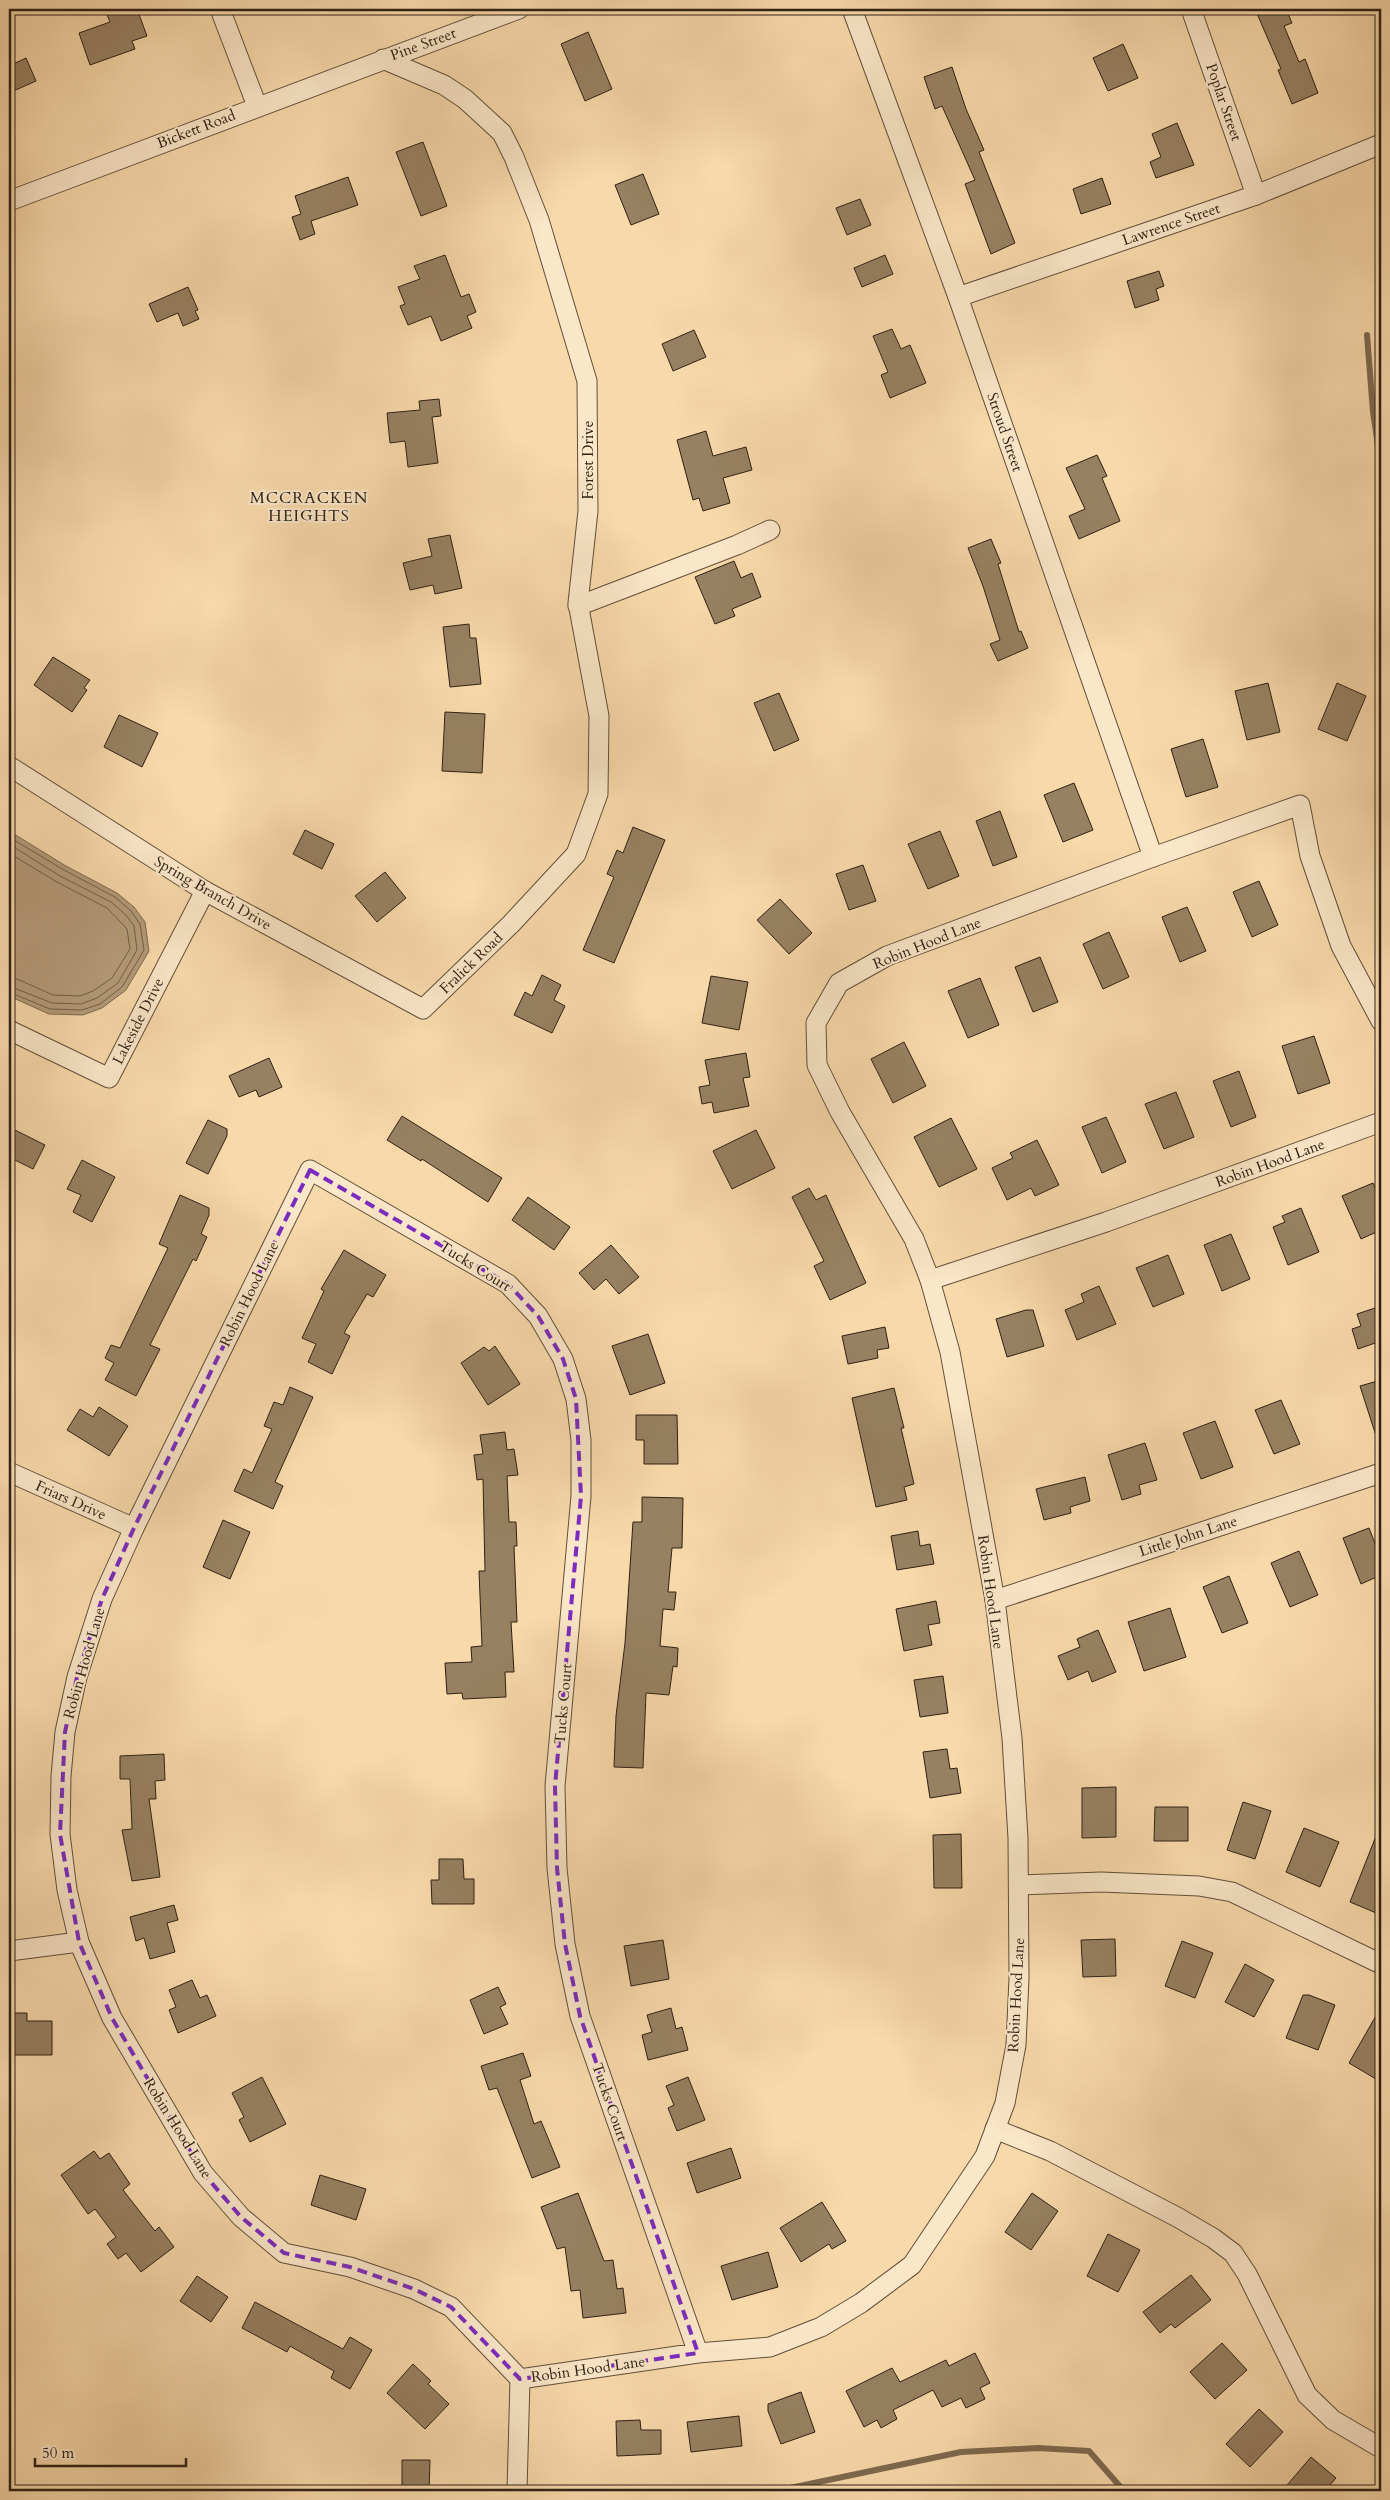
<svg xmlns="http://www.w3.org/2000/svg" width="1390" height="2500" font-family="Cardo,serif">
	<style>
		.water { fill: #b39a77; stroke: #7e6a50 }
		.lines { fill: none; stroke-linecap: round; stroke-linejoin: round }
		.shore { stroke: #705e46; stroke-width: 1 }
		.stream { stroke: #7e6a50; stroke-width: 6 }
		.building { fill: #978162; stroke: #2e2115 }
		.minor-casing { stroke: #604f3a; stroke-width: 21 }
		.minor { stroke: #fae6c8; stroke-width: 19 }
		.marked { fill: none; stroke: #7b2cbf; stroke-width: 4; stroke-dasharray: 10 6; stroke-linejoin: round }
		.labels { text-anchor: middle; stroke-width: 4; stroke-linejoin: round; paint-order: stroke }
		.street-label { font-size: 15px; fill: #2e2115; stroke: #fae6c8 }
		.neighbourhood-label { font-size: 16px; letter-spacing: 1px; fill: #2e2115; stroke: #fae6c8 }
	</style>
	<rect width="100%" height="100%" fill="#f8d9aa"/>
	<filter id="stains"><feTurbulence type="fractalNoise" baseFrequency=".004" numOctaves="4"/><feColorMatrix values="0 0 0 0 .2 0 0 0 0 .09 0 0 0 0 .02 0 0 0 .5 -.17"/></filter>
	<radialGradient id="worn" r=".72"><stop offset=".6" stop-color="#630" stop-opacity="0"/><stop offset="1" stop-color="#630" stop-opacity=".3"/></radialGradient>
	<!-- water -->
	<path class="water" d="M9,831L66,866L117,893L134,907L145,922L149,951L126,990L102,1008L83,1015L49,1014L9,996Z"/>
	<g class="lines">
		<!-- shore -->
		<g class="shore">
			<path d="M9,837L64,870L115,897L131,911L140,924L144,950L122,987L100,1004L82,1010L50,1009L9,992"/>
			<path d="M9,844L60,876L111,902L126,915L134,926L137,950L118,983L97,998L81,1004L52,1003L9,986"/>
			<path d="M9,853L57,882L107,908L127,929L130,949L112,978L93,991L80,996L53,995L17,979L9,978"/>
		</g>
		<!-- stream -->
		<g class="stream">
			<path d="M1367,335L1373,412L1381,465"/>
			<path d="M776,2491L961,2452L1038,2448L1089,2451L1124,2491"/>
		</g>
	</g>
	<!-- building -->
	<g class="building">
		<path d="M105,9H137L147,36L132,41L135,49L90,65L79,33L110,22Z"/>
		<path d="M1255,9H1286L1292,23L1284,26L1299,62L1305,59L1318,93L1292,104L1278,70L1281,69Z"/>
		<path d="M588,32L612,89L585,101L561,44Z"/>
		<path d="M1123,44L1138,78L1108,91L1093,58Z"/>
		<path d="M26,58L36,81L9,93V66Z"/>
		<path d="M952,67L966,109L984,150L979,152L1015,243L991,254L965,184L975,180L942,106L935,109L924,77Z"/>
		<path d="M1177,123L1194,165L1156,178L1150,162L1161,157L1152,134Z"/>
		<path d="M423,142L447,206L421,216L396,152Z"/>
		<path d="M643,174L659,214L631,225L615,185Z"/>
		<path d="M348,177L358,205L311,221L315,234L300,240L292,217L301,214L295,196Z"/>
		<path d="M1102,178L1111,204L1081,214L1073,189Z"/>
		<path d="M860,199L871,225L847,235L836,208Z"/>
		<path d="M445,255L461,297L469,294L476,312L467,316L472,328L441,341L431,316L408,325L400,306L405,304L398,287L420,279L414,266Z"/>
		<path d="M885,255L893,274L862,287L854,268Z"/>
		<path d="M1159,271L1164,286L1156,289L1159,300L1135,308L1127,281Z"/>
		<path d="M188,287L198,310L195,311L199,319L183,326L178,313L157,322L149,304Z"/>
		<path d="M892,329L901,349L910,345L926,383L890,398L881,375L888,372L873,336Z"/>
		<path d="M694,330L706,357L673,371L662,344Z"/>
		<path d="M439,399L441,416L432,417L438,463L408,467L405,441L390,443L387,413L420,410L419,401Z"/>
		<path d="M706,431L713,456L746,447L752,470L723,478L730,503L703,511L699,498L693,500L677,440Z"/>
		<path d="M1097,455L1107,476L1102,478L1120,521L1079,539L1069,516L1085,509L1066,468Z"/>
		<path d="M450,535L462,588L435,594L433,585L410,590L403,563L432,556L428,539Z"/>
		<path d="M991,539L1001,563L998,564L1019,632L1021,631L1028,648L998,661L990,644L1000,640L983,586L968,548Z"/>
		<path d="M734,561L741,578L752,573L761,597L732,609L735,616L715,624L695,577Z"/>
		<path d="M469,624L470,638H476L481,684L450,687L443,627Z"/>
		<path d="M53,657L90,680L84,688L87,690L72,712L34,685Z"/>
		<path d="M1268,683L1280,732L1247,740L1235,691Z"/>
		<path d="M1337,683L1366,696L1347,741L1318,729Z"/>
		<path d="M779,693L799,740L774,751L754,703Z"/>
		<path d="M445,712L485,714L482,773L442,771Z"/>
		<path d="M119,715L158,733L142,767L104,747Z"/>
		<path d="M1203,739L1218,787L1186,797L1171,749Z"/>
		<path d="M1074,783L1093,830L1063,842L1044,795Z"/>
		<path d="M1000,811L1017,857L993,866L976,821Z"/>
		<path d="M633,827L665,840L614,963L583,950L614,877L607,874L617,850L623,853Z"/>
		<path d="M305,830L334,844L322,869L293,854Z"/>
		<path d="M940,831L959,876L928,889L908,844Z"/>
		<path d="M863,865L876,901L849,910L836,874Z"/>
		<path d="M385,872L406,898L377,922L355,896Z"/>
		<path d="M1259,881L1278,925L1252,937L1233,892Z"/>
		<path d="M780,899L812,933L789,954L757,920Z"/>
		<path d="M1187,907L1206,951L1180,962L1162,917Z"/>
		<path d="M1109,932L1129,977L1103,989L1083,944Z"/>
		<path d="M1040,957L1058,1002L1033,1012L1015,967Z"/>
		<path d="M542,975L561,985L554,1000L565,1006L552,1033L514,1015L525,992L532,996Z"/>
		<path d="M711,976L748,982L739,1030L702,1023Z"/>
		<path d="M980,978L999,1025L968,1038L948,991Z"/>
		<path d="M1314,1036L1330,1083L1298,1094L1282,1046Z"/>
		<path d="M904,1042L926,1086L893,1103L871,1059Z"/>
		<path d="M746,1053L750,1077L743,1078L749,1106L714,1113L712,1102L702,1104L699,1087L710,1085L705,1060Z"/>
		<path d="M269,1058L282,1087L259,1097L256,1090L239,1097L229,1076Z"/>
		<path d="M1239,1071L1256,1117L1231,1127L1213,1081Z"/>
		<path d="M1176,1092L1194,1137L1164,1149L1145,1104Z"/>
		<path d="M402,1116L502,1178L488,1202L422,1159L421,1161L387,1140Z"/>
		<path d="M1106,1117L1126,1162L1102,1173L1082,1127Z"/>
		<path d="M951,1118L977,1169L939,1187L914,1137Z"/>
		<path d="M208,1120L227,1129V1136L208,1174L186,1163Z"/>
		<path d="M9,1127L45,1145L33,1169L9,1157Z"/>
		<path d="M756,1130L775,1168L732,1189L713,1151Z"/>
		<path d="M1037,1140L1059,1185L1035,1196L1031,1188L1007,1200L992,1168L1013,1158L1010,1153Z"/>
		<path d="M82,1160L115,1177L92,1222L73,1212L81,1195L67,1189Z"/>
		<path d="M1373,1183L1381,1201V1230L1361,1239L1342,1196Z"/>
		<path d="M809,1188L816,1200L826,1195L866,1283L830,1300L814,1266L824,1261L792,1197Z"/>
		<path d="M180,1195L209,1208V1215L201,1234L207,1237L196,1261L193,1259L150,1345L160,1349L136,1396L105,1380L114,1363L105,1358L111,1345L120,1348L168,1248L159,1244Z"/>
		<path d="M528,1197L570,1227L554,1250L512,1220Z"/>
		<path d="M1301,1208L1319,1252L1288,1265L1273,1227L1285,1222L1282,1216Z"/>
		<path d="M1231,1234L1250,1279L1222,1291L1204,1245Z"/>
		<path d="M611,1245L639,1277L619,1294L606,1279L594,1290L579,1273Z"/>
		<path d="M344,1250L386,1275L373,1297L367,1294L344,1333L350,1336L332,1374L308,1362L316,1344L302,1338L324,1291L321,1289Z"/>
		<path d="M1168,1255L1184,1294L1153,1307L1136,1268Z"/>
		<path d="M1099,1286L1116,1324L1077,1340L1065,1310L1084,1302L1081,1294Z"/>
		<path d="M1381,1306V1341L1358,1349L1352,1329L1361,1326L1357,1314Z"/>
		<path d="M1026,1310H1033L1044,1346L1007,1357L996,1319Z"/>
		<path d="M885,1327L889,1348L877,1350L878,1358L848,1364L842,1336Z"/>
		<path d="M648,1334L665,1383L630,1395L612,1346Z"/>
		<path d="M495,1346L520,1384L488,1405L461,1363L484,1347L489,1351Z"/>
		<path d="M1381,1380V1442H1378L1360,1386Z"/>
		<path d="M290,1387L313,1397L275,1482L283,1486L273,1509L234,1491L244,1469L252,1473L272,1429L264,1426L274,1402L283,1405Z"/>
		<path d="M894,1388L904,1428H901L914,1484L904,1487L907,1500L876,1507L852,1398Z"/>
		<path d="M1281,1400L1300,1444L1274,1454L1255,1410Z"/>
		<path d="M99,1407L128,1426L109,1456L67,1430L80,1409L93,1417Z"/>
		<path d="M636,1415H677L678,1464H644V1440H636Z"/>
		<path d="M1215,1421L1233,1467L1201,1479L1183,1433Z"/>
		<path d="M505,1432L507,1450L514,1449L518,1475L507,1476L509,1522H516L517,1546H514L517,1622H511L514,1672H505L506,1697L463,1699L462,1693L447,1694L445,1663L472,1662L471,1647L482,1646L479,1571H485L483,1479L477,1480L474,1455L483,1454L480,1435Z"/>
		<path d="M1145,1443L1157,1480L1139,1485L1141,1494L1122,1500L1108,1455Z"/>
		<path d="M1085,1477L1090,1501L1070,1507L1071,1513L1044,1520L1036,1489Z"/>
		<path d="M642,1497L683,1498L682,1548H672L668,1592H676L674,1610L663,1609L660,1646L678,1648L677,1667L673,1666L669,1695L646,1693L643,1768L614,1767L616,1716L625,1643L633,1522H642Z"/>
		<path d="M223,1520L250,1532L230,1579L203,1567Z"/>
		<path d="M1369,1528L1381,1559V1575L1361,1584L1343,1538Z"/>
		<path d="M918,1531L920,1546L930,1544L934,1564L897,1570L891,1536Z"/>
		<path d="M1299,1551L1318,1595L1290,1607L1271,1563Z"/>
		<path d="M1229,1576L1248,1623L1222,1633L1203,1587Z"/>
		<path d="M936,1601L940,1623L928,1625L932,1645L904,1651L896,1609Z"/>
		<path d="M1170,1608L1186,1657L1144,1671L1128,1622Z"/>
		<path d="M1098,1630L1116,1672L1092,1682L1088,1671L1068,1680L1058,1656L1080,1647L1077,1639Z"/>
		<path d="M943,1676L948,1713L920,1717L914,1680Z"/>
		<path d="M947,1749L950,1769L957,1768L961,1793L930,1798L923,1752Z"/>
		<path d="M164,1754L165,1780L155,1781L156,1799H149L160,1877L132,1881L122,1830L132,1829L130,1779H120V1756Z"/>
		<path d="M1116,1787V1837L1082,1838V1788Z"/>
		<path d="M1243,1802L1271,1811L1255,1859L1227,1850Z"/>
		<path d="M1155,1807H1188V1841H1154Z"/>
		<path d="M1380,1826H1381V1915L1350,1902Z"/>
		<path d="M1304,1828L1339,1842L1320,1887L1286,1872Z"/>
		<path d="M961,1834L962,1888H934L933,1835Z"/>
		<path d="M439,1859H463L464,1879H474V1904H432L431,1880H439Z"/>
		<path d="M174,1905L178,1920L167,1923L175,1952L150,1959L144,1938L136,1941L130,1917Z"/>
		<path d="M1115,1939L1116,1976L1083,1977L1081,1940Z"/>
		<path d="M663,1940L669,1979L631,1986L624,1946Z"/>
		<path d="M1182,1941L1213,1953L1195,1998L1165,1986Z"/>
		<path d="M1245,1964L1274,1980L1254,2017L1225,2002Z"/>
		<path d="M192,1980L200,1998L207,1995L216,2016L178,2033L169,2010L176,2007L169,1990Z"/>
		<path d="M498,1987L506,2004L500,2007L508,2024L484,2034L470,2000Z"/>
		<path d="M1303,1995H1309L1335,2005L1318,2050L1286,2038Z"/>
		<path d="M1381,2007V2082L1349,2063Z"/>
		<path d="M671,2008L676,2029L682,2027L688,2050L648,2060L642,2035L652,2032L647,2015Z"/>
		<path d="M9,2013H27V2021H52V2055H9Z"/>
		<path d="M523,2053L531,2076L520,2080L534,2124L541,2121L560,2167L532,2178L497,2088L489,2090L481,2066Z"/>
		<path d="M262,2077L286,2124L250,2142L239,2120L244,2117L232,2093Z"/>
		<path d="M688,2077L705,2120L677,2131L668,2108L674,2105L666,2086Z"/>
		<path d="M731,2148L741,2178L697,2193L687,2163Z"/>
		<path d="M94,2151L100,2159L109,2153L130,2184L123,2190L155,2231L159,2227L174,2247L141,2272L126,2253L118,2259L107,2244L116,2237L95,2209L88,2214L61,2175Z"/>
		<path d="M320,2175L366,2189L356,2220L311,2205Z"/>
		<path d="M578,2193L604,2261L613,2260L617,2289L623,2288L626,2313L583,2318L580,2290L571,2291L565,2247L557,2249L541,2207Z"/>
		<path d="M1032,2193L1058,2211L1031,2250L1005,2232Z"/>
		<path d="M822,2202L846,2241L832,2249L829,2244L801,2262L780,2228Z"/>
		<path d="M1108,2234L1140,2250L1118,2292L1087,2276Z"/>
		<path d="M768,2252L778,2287L732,2300L721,2266Z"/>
		<path d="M1191,2275L1211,2300L1175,2328L1171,2324L1160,2333L1143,2312Z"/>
		<path d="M197,2276L228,2297L211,2322L180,2301Z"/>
		<path d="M255,2302L343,2349L350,2337L372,2350L350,2389L331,2378L334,2371L290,2346L287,2352L242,2328Z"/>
		<path d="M1222,2343L1247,2370L1215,2399L1190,2372Z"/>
		<path d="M975,2353L990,2383L980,2388L985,2399L966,2408L961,2398L942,2407L933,2390L893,2410L897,2419L881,2428L877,2420L864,2427L846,2391L892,2368L900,2382L946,2360L949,2366Z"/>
		<path d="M413,2364L431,2381L428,2384L449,2404L425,2429L387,2393Z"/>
		<path d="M801,2392L815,2432L781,2444L768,2411V2404Z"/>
		<path d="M1259,2409L1283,2432L1250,2467L1226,2444Z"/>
		<path d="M739,2416L742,2446L691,2452L687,2422Z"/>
		<path d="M640,2420L641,2430H661V2454L617,2456L616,2421Z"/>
		<path d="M1311,2457L1336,2478L1325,2491H1282Z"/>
		<path d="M402,2460H430L429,2491H402Z"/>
	</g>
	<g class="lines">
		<!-- minor casing -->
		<g class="minor-casing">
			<g id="minor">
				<path d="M220,9L257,106"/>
				<path d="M852,9L958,297L1153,857"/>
				<path d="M1191,9L1256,195"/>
				<path d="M9,201L519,9"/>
				<path d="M958,297L1256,195L1381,144"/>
				<path d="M578,606L737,545L770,530"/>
				<path d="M9,766L205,891L423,1009L511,924L576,854L598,794L599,716L578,603L588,511L587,381L539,220L514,157L502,133L465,99L444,85L383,59"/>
				<path d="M9,1030L109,1078L205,891"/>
				<path d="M930,1280L1106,1222L1381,1122"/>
				<path d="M9,1472L134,1528"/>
				<path d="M995,1600L1381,1473"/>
				<path d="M1019,1885L1101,1882L1199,1886L1232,1892L1381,1964"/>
				<path d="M9,1951L79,1942"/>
				<path d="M995,2129L1050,2151L1177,2217L1213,2238L1233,2253L1247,2274L1307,2395L1333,2420L1381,2448"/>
				<path d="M698,2353L580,2016L565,1944L557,1868L555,1786L581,1496V1440L576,1399L563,1359L538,1316L508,1284L310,1170L134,1528L102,1599L77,1677L65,1732L61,1776L60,1834L67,1890L79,1942L112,2018L203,2173L241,2217L284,2253L350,2267L414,2289L451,2307L520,2379L698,2353L770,2347L821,2327L861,2303L912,2265L985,2156L1005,2103L1016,2045L1019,1978L1018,1838L1012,1738L995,1600L950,1352L930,1280L914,1239L840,1112L817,1065L816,1023L839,983L887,956L1153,857L1300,805L1310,856L1341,946L1381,1021"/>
				<path d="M517,2491L520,2379"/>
			</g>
		</g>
		<!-- minor -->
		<use href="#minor" class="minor"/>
	</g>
	<!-- marked area -->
	<path class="marked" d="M310,1170L508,1284L538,1316L563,1359L576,1399L581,1496L555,1786L557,1868L565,1944L580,2016L698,2353L520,2379L451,2307L414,2289L350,2267L284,2253L241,2217L203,2173L112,2018L79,1942L60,1834L65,1732L77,1677L102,1599L134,1528Z"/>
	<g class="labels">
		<!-- street labels -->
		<g class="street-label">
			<text transform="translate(423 44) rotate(-20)" y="5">Pine Street</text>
			<text transform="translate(1224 102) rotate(71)" y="5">Poplar Street</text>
			<text transform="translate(196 129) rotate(-21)" y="5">Bickett Road</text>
			<text transform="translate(1171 224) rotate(-19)" y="5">Lawrence Street</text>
			<text transform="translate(1005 432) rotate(71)" y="5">Stroud Street</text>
			<text transform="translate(588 460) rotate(-90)" y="5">Forest Drive</text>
			<text transform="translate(213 893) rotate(30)" y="5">Spring Branch Drive</text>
			<text transform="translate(927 943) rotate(-22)" y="5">Robin Hood Lane</text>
			<text transform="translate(471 963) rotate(-44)" y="5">Fralick Road</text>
			<text transform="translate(138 1021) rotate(-63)" y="5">Lakeside Drive</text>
			<text transform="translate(1270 1163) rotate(-20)" y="5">Robin Hood Lane</text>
			<text transform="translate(475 1266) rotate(32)" y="5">Tucks Court</text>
			<text transform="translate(249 1294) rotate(-64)" y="5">Robin Hood Lane</text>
			<text transform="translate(71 1500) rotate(24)" y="5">Friars Drive</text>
			<text transform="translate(1188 1536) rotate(-18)" y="5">Little John Lane</text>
			<text transform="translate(991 1592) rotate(82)" y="5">Robin Hood Lane</text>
			<text transform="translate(84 1663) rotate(-74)" y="5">Robin Hood Lane</text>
			<text transform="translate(563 1704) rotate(-85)" y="5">Tucks Court</text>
			<text transform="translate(1016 1995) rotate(-87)" y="5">Robin Hood Lane</text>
			<text transform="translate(610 2102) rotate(71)" y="5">Tucks Court</text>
			<text transform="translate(178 2128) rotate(58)" y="5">Robin Hood Lane</text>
			<text transform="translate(588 2369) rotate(-8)" y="5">Robin Hood Lane</text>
		</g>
		<!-- neighbourhood labels -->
		<g class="neighbourhood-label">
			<text x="309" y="503">MCCRACKEN<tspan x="309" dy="18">HEIGHTS</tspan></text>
		</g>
	</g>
	<!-- margin -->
	<rect width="1390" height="2500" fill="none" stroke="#f8d9aa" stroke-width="30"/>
	<rect x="10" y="10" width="1370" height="2480" fill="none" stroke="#2e2115" stroke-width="2.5"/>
	<rect x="15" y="15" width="1360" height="2470" fill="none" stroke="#2e2115"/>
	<!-- scale -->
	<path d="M35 2458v8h151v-8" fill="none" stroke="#2e2115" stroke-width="2.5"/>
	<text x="42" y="2458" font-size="15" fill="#2e2115" stroke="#fae6c8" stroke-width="4" paint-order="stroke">50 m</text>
	<rect width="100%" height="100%" filter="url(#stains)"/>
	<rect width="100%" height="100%" fill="url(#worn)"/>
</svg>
